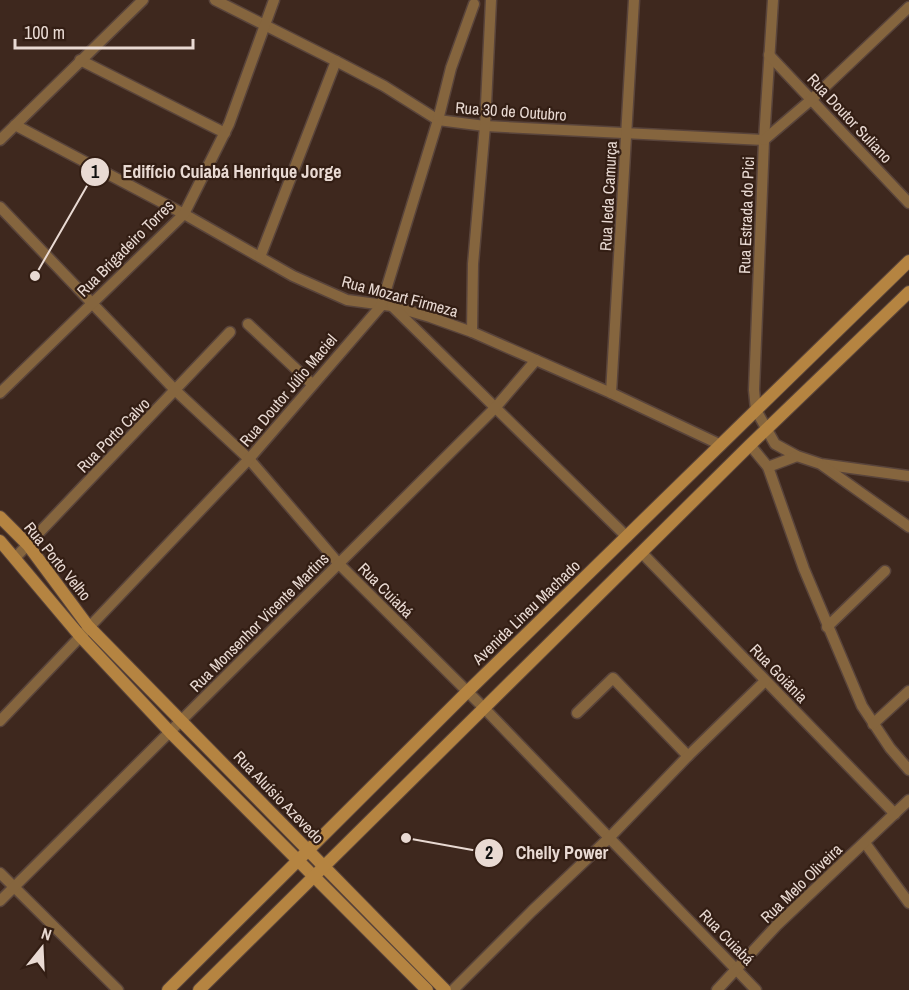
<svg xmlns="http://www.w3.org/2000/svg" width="909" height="990" font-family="'Archivo Narrow',sans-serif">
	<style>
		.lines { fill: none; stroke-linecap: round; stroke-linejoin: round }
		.street-casing { stroke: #59443b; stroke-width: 13 }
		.secondary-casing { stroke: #59443b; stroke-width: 14 }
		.street { stroke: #85653e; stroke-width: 10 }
		.secondary { stroke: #b58441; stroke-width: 12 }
		.labels { text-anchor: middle; stroke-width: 4.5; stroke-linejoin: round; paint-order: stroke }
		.street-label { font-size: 16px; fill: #e9dad3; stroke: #331e14 }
		.leader { fill: none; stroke: #e9dad3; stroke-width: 2 }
		.callout-dot { fill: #e9dad3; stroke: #331e14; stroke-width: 2 }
		.mark-label { font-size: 18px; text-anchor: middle; font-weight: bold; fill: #111 }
		.callout-label { font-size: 18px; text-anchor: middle; font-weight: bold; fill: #e9dad3; stroke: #331e14; stroke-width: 4.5; stroke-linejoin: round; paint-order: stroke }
	</style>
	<rect width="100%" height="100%" fill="#3e281e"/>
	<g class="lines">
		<!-- street casing -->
		<g class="street-casing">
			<g id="street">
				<path d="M215,0L336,61L384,86L438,120L485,126L764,140"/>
				<path d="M773,0L764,140L754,390L756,410L775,444L797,456L821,464L909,476"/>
				<path d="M769,55L909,203"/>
				<path d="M80,60L225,133"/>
				<path d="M15,125L184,214L293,276L347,300L392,306L430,317L472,332L611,393L721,445"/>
				<path d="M0,140L143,0"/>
				<path d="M764,140L812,99L909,7"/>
				<path d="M0,207L176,391L249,459L339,564L484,708L756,990"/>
				<path d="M260,257L336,61"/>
				<path d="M392,306L627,537"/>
				<path d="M248,324L312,384"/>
				<path d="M472,332L473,264L485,126L491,0"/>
				<path d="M0,393L184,214L229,124L274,0"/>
				<path d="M611,393L634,0"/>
				<path d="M750,445L768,467L804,569L862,706L890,748L909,770"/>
				<path d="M822,465L909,527"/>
				<path d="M768,467L797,456"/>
				<path d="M642,553L895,814"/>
				<path d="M15,558L230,332"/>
				<path d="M827,627L885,571"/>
				<path d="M577,713L613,678L688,756"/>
				<path d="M0,721L249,459L381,306L438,120L451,68L474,4"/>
				<path d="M873,724L909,691"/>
				<path d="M865,843L909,903"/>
				<path d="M0,873L118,990"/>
				<path d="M0,901L495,408L536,360"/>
				<path d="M453,990L532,911L609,838L688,756L765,681"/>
				<path d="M717,990L777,925L909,800"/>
			</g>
		</g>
		<!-- secondary casing -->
		<g class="secondary-casing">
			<g id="secondary">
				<path d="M0,517L28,545L88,626L445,990"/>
				<path d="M0,541L80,636L170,732L427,990"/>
				<path d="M168,990L467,692L909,261"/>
				<path d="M199,990L750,445L909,292"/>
			</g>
		</g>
		<!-- street -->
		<use href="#street" class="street"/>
		<!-- secondary -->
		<use href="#secondary" class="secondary"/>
	</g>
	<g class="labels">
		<!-- street labels -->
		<g class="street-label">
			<text transform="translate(511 111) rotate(4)" y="6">Rua 30 de Outubro</text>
			<text transform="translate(850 118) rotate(47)" y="6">Rua Doutor Suliano</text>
			<text transform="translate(608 196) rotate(-87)" y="6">Rua Ieda Camurça</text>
			<text transform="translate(746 215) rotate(-88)" y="6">Rua Estrada do Pici</text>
			<text transform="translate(125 248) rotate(-45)" y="6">Rua Brigadeiro Torres</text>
			<text transform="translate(400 296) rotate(15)" y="6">Rua Mozart Firmeza</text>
			<text transform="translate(288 390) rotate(-50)" y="6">Rua Doutor Júlio Maciel</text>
			<text transform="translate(113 435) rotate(-46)" y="6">Rua Porto Calvo</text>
			<text transform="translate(58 561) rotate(51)" y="6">Rua Porto Velho</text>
			<text transform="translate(386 590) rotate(45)" y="6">Rua Cuiabá</text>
			<text transform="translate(526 612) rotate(-44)" y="6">Avenida Lineu Machado</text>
			<text transform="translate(259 622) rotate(-45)" y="6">Rua Monsenhor Vicente Martins</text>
			<text transform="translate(779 673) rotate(46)" y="6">Rua Goiânia</text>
			<text transform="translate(279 797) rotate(46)" y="6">Rua Aluísio Azevedo</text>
			<text transform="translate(801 883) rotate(-44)" y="6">Rua Melo Oliveira</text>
			<text transform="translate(727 937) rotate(46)" y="6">Rua Cuiabá</text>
		</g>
	</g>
	<!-- callouts -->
	<path class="leader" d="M35 276L95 172M406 838L489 853"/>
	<g class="callout-dot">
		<circle cx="35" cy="276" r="6"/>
		<circle cx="406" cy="838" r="6"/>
		<circle cx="95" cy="172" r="15"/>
		<circle cx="489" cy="853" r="15"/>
	</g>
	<g class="mark-label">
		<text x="95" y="178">1</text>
		<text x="489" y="859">2</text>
	</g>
	<g class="callout-label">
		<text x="232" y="178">Edifício Cuiabá Henrique Jorge</text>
		<text x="562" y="859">Chelly Power</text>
	</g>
	<!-- north arrow -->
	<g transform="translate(42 948) rotate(18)" stroke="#331e14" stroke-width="4.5" paint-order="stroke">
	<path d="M0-4.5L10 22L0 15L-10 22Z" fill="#e9dad3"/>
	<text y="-9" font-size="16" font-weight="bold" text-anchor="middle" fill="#e9dad3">N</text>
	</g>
	<!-- scale -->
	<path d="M15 39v9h178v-9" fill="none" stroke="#e9dad3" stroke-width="3"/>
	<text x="24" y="39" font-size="18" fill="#e9dad3" stroke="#331e14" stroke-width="4.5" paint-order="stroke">100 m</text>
</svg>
